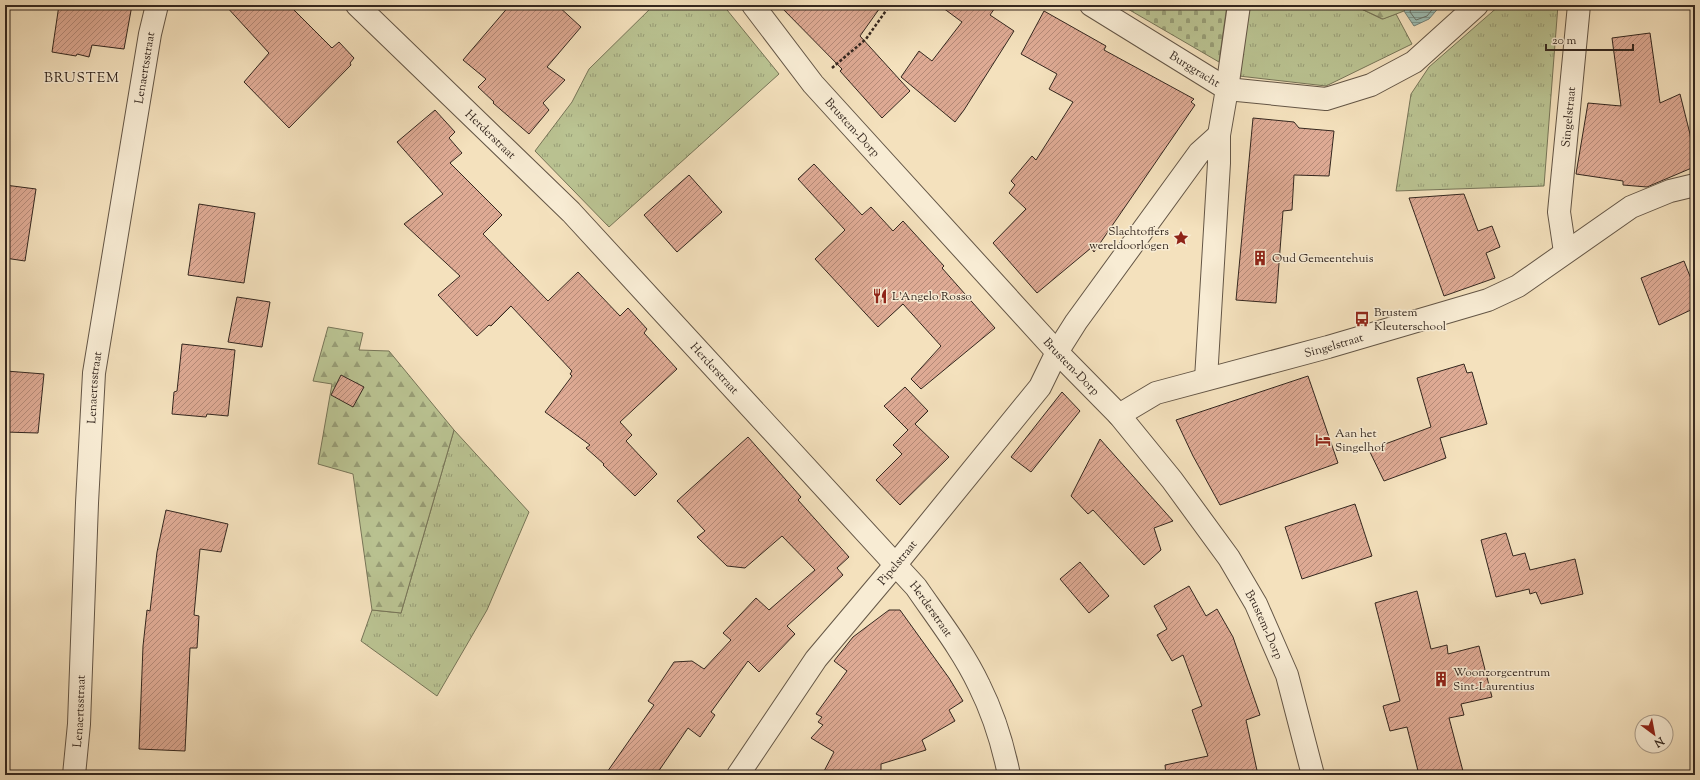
<svg xmlns="http://www.w3.org/2000/svg" width="1700" height="780" font-family="'Sorts Mill Goudy',serif">
	<style>
		.grass { fill: url(#grass-tufts); stroke: #777558 }
		.forest { fill: url(#forest-firs); stroke: #777558 }
		.cemetery { fill: url(#cemetery-stones); stroke: #777558 }
		.water { fill: url(#water-rules); stroke: #728178 }
		.lines { fill: none; stroke-linecap: round; stroke-linejoin: round }
		.shore { stroke: #687269; stroke-width: 1 }
		.building { fill: url(#building-hatch); stroke: #34271f }
		.street-casing { stroke: #645646; stroke-width: 24 }
		.path { stroke: #34271f; stroke-width: 2.5; stroke-dasharray: 3 2; stroke-linecap: butt }
		.street { stroke: #f8ecd4; stroke-width: 22 }
		.labels { text-anchor: middle; stroke-width: 3; stroke-linejoin: round; paint-order: stroke }
		.street-label { font-size: 12px; fill: #34271f; stroke: #f8ecd4 }
		.poi-label { font-size: 12px; fill: #34271f; stroke: #f8ecd4; text-anchor: start }
		.quarter-label { font-size: 14px; letter-spacing: 1px; fill: #34271f; stroke: #f8ecd4 }
	</style>
	<defs>
		<pattern id="grass-tufts" width="24" height="20" patternUnits="userSpaceOnUse"><rect width="24" height="20" fill="#bac392"/><path d="M3 7l-1-3M5 7V3M7 7l1-3M15 17l-1-3M17 17v-4M19 17l1-3" fill="none" stroke="#989e77"/></pattern>
		<pattern id="forest-firs" width="22" height="20" patternUnits="userSpaceOnUse"><rect width="22" height="20" fill="#bac392"/><path d="M5 1l3.5 6h-7zM16 11l3.5 6h-7z" fill="#989e77"/></pattern>
		<pattern id="cemetery-stones" width="16" height="16" patternUnits="userSpaceOnUse"><rect width="16" height="16" fill="#bac392"/><path d="M2 7V4a2 2 0 0 1 4 0v3zM10 15v-3a2 2 0 0 1 4 0v3z" fill="#989e77"/></pattern>
		<pattern id="water-rules" width="6" height="5" patternUnits="userSpaceOnUse"><rect width="6" height="5" fill="#9cbdb3"/><path d="M0 2.5h6" fill="none" stroke="#809a91"/></pattern>
		<pattern id="building-hatch" width="6" height="6" patternUnits="userSpaceOnUse"><rect width="6" height="6" fill="#deaa94"/><path d="M-1 1l2-2M0 6l6-6M5 7l2-2" fill="none" stroke="#b58a78"/></pattern>
	</defs>
	<rect width="100%" height="100%" fill="#f4e1bd"/>
	<filter id="stains"><feTurbulence type="fractalNoise" baseFrequency=".005" numOctaves="4"/><feColorMatrix values="0 0 0 0 .2 0 0 0 0 .09 0 0 0 0 .02 0 0 0 .5 -.17"/></filter>
	<radialGradient id="worn" r=".72"><stop offset=".6" stop-color="#630" stop-opacity="0"/><stop offset="1" stop-color="#630" stop-opacity=".3"/></radialGradient>
	<!-- grass -->
	<g class="grass">
		<path d="M654,5H723L779,74L609,227L535,151L572,102L589,69Z"/>
		<path d="M1250,5H1353L1382,19L1396,14L1412,44L1326,86L1239,76Z"/>
		<path d="M1500,5H1558L1544,186L1396,191L1411,94L1429,67Z"/>
		<path d="M454,430L529,512L487,610L437,696L361,641L372,610L401,613Z"/>
	</g>
	<!-- forest -->
	<g class="forest">
		<path d="M1353,5H1409L1404,11L1383,19Z"/>
		<path d="M328,327L363,333L359,350L389,351L454,430L401,613L372,610L353,474L318,464L332,384L313,381Z"/>
	</g>
	<!-- cemetery -->
	<path class="cemetery" d="M1121,5H1227L1219,62Z"/>
	<!-- water -->
	<path class="water" d="M1409,5H1441L1429,19L1414,26L1404,11Z"/>
	<g class="lines">
		<!-- shore -->
		<path class="shore" d="M1412,5L1410,12L1416,20L1427,16L1436,5"/>
	</g>
	<!-- building -->
	<g class="building">
		<path d="M59,5H132L124,49L92,45L89,57L77,54L76,56L52,52Z"/>
		<path d="M225,5H289L332,48L339,42L354,58L350,63L351,65L289,128L244,82L269,53Z"/>
		<path d="M510,5H557L581,27L547,67L565,80L543,103L549,110L529,134L493,103L494,102L478,87L486,79L463,60Z"/>
		<path d="M779,5H882L860,36L910,91L882,118L840,71L842,69Z"/>
		<path d="M939,5H997L990,15L1014,31L964,110L955,122L901,77L919,51L932,61L962,22Z"/>
		<path d="M1044,11L1106,46L1104,50L1194,99L1191,102L1195,105L1094,252L1091,248L1037,293L993,243L1026,209L1009,193L1015,185L1011,181L1032,156L1036,160L1073,102L1049,89L1057,74L1021,54Z"/>
		<path d="M1650,33L1660,103L1680,94L1690,134L1694,167L1647,187L1623,185V181L1576,174L1588,103L1621,106L1612,38Z"/>
		<path d="M435,110L455,132L449,138L462,153L450,163L502,215L483,234L548,301L578,272L620,316L628,308L647,329L644,333L677,369L620,422L632,435L626,441L657,474L635,496L603,465L604,464L586,448L590,445L545,412L572,376L570,374L572,371L511,306L491,326L489,325L477,336L438,295L460,276L404,224L443,194L397,142Z"/>
		<path d="M1253,118L1294,122L1299,128L1334,131L1329,176L1294,175L1292,210L1283,211L1276,303L1236,300Z"/>
		<path d="M814,164L862,215L871,207L893,231L903,221L944,266L942,268L995,328L921,389L911,379L941,346L903,304L878,327L815,259L845,230L798,179Z"/>
		<path d="M689,175L722,212L677,252L644,215Z"/>
		<path d="M5,185L36,189L25,261L5,258Z"/>
		<path d="M1464,194L1478,231L1492,226L1500,247L1486,253L1495,278L1444,296L1409,198Z"/>
		<path d="M199,204L255,213L244,283L188,275Z"/>
		<path d="M1684,261L1695,289V308L1659,325L1641,278Z"/>
		<path d="M237,297L270,302L262,347L228,342Z"/>
		<path d="M182,344L235,350L228,416L207,414L206,417L172,414L174,392L177,391Z"/>
		<path d="M1464,364L1467,373L1472,372L1487,424L1440,438L1446,458L1384,481L1369,450L1431,427L1417,378Z"/>
		<path d="M6,371L44,374L38,433L5,432Z"/>
		<path d="M341,375L364,387L353,407L331,395Z"/>
		<path d="M1308,376L1338,463L1220,505L1193,456L1176,420Z"/>
		<path d="M905,387L928,411L915,424L949,457L900,505L876,480L902,454L893,445L908,430L884,406Z"/>
		<path d="M1062,392L1080,411L1031,472L1011,457Z"/>
		<path d="M748,437L801,497L798,500L849,557L837,568L843,575L787,626L795,634L759,672L748,661L711,712L715,715L700,737L688,728L656,775H605L654,705L648,701L674,662L692,661L704,669L731,640L723,633L756,598L769,610L815,570L782,536L745,568L727,566L697,537L705,531L677,501Z"/>
		<path d="M1100,439L1173,521L1154,528L1161,550L1144,565L1093,510L1088,514L1071,496Z"/>
		<path d="M1355,504L1372,556L1302,579L1285,527Z"/>
		<path d="M166,510L228,524L221,552L200,549L194,615L199,616L197,648H190L185,751L139,749L143,646L147,610L150,611L157,552Z"/>
		<path d="M1506,533L1513,556L1525,553L1530,570L1575,559L1583,594L1541,604L1536,592L1530,594L1529,589L1496,597L1481,540Z"/>
		<path d="M1080,562L1109,596L1089,613L1060,579Z"/>
		<path d="M1189,586L1206,616L1217,609L1233,637L1260,715L1246,720L1258,775H1166L1165,765L1208,756L1192,710L1202,706L1183,655L1172,661L1157,635L1167,629L1154,606Z"/>
		<path d="M1417,591L1431,649L1447,645L1448,654L1479,646L1492,697L1461,704L1464,715L1449,718L1464,775H1419L1407,727L1390,731L1383,706L1400,701L1375,603Z"/>
		<path d="M889,610H900L949,678L963,701L949,710L955,721L922,740L926,750L881,764V775H822L834,752L811,738L823,725L818,722L822,717L816,714L847,671L834,661L853,637Z"/>
	</g>
	<g class="lines">
		<!-- street casing -->
		<g class="street-casing">
			<g id="street">
				<path id="s1" d="M357,5L571,212L916,587C938,619 963,651 979,685C993,713 1003,745 1009,775"/>
				<path id="s2" d="M753,5L813,84L1057,352L1119,415L1172,480L1229,558L1256,604L1287,675L1313,775"/>
				<path id="s3" d="M1091,5L1227,89L1326,99L1371,85L1414,62L1477,5"/>
				<path id="s4" d="M1565,252L1559,212L1579,5"/>
				<path d="M1206,379L1219,163V135L1227,89L1239,5"/>
				<path id="s5" d="M1119,415L1156,393L1328,347L1488,300L1518,286L1631,207L1670,191L1695,185"/>
				<path id="s6" d="M74,775L79,724L87,503L94,373L150,34L157,5"/>
				<path id="s7" d="M738,775L816,659L896,564L1040,387L1057,352L1076,322L1199,153L1219,135"/>
			</g>
		</g>
		<!-- path -->
		<path class="path" d="M832,68L866,39L890,5"/>
		<!-- street -->
		<use href="#street" class="street"/>
	</g>
	<!-- icons -->
	<defs>
		<g id="sight-bare" transform="scale(1.2)"><path d="M0-6L1.8-2.2L6-1.7L2.9 1.2L3.7 5.4L0 3.3L-3.7 5.4L-2.9 1.2L-6-1.7L-1.8-2.2Z" fill="#8f2418" stroke="#f8ecd4" stroke-width="2.5" paint-order="stroke"/></g>
		<g id="building-bare" transform="scale(1.2)"><path d="M-4-6H4V6H1V3H-1V6H-4ZM-2.5-4.3h1.7v1.8h-1.7ZM.8-4.3h1.7v1.8H.8ZM-2.5-1h1.7V.8h-1.7ZM.8-1h1.7V.8H.8Z" fill="#8f2418" stroke="#f8ecd4" stroke-width="2.5" paint-order="stroke"/></g>
		<g id="restaurant-bare" transform="scale(1.2)"><path d="M-5-6h1v4h1v-4h1v4h1v-4h1v5L-1.5 .5V6h-2V.5L-5-1ZM5-6V6H3V1.5H1.5Q1.5-4 5-6Z" fill="#8f2418" stroke="#f8ecd4" stroke-width="2.5" paint-order="stroke"/></g>
		<g id="bus-bare" transform="scale(1.2)"><path d="M-5-6H5V4H4V6H2V4H-2V6H-4V4H-5ZM-3.5-4V0h7V-4ZM-3.5 1.2v1.5H-2V1.2ZM2 1.2v1.5H3.5V1.2Z" fill="#8f2418" stroke="#f8ecd4" stroke-width="2.5" paint-order="stroke"/></g>
		<g id="hotel-bare" transform="scale(1.2)"><path d="M-6-4.5h1.5V1H6V5H4.5V3h-9V5H-6ZM-4 0a1.8 1.8 0 1 1 3.6 0ZM.5 0V-2.5h3Q6-2.5 6 0Z" fill="#8f2418" stroke="#f8ecd4" stroke-width="2.5" paint-order="stroke"/></g>
	</defs>
	<g fill-rule="evenodd">
		<use href="#sight-bare" x="1181" y="238"/>
		<use href="#building-bare" x="1260" y="258"/>
		<use href="#restaurant-bare" x="880" y="296"/>
		<use href="#bus-bare" x="1362" y="319"/>
		<use href="#hotel-bare" x="1323" y="440"/>
		<use href="#building-bare" x="1441" y="679"/>
	</g>
	<g class="labels">
		<!-- street labels -->
		<g class="street-label">
			<text dy="4" stroke="none"><textPath href="#s6" startOffset="712">Lenaertsstraat</textPath></text>
			<text dy="4" stroke="none"><textPath href="#s3" startOffset="122">Burggracht</textPath></text>
			<text dy="4" stroke="none"><textPath href="#s4" startOffset="136">Singelstraat</textPath></text>
			<text dy="4" stroke="none"><textPath href="#s2" startOffset="158">Brustem-Dorp</textPath></text>
			<text dy="4" stroke="none"><textPath href="#s1" startOffset="186">Herderstraat</textPath></text>
			<text dy="4" stroke="none"><textPath href="#s5" startOffset="227">Singelstraat</textPath></text>
			<text dy="4" stroke="none"><textPath href="#s2" startOffset="482">Brustem-Dorp</textPath></text>
			<text dy="4" stroke="none"><textPath href="#s1" startOffset="510">Herderstraat</textPath></text>
			<text dy="4" stroke="none"><textPath href="#s6" startOffset="388">Lenaertsstraat</textPath></text>
			<text dy="4" stroke="none"><textPath href="#s7" startOffset="266">Pipelstraat</textPath></text>
			<text dy="4" stroke="none"><textPath href="#s1" startOffset="834">Herderstraat</textPath></text>
			<text dy="4" stroke="none"><textPath href="#s2" startOffset="806">Brustem-Dorp</textPath></text>
			<text dy="4" stroke="none"><textPath href="#s6" startOffset="64">Lenaertsstraat</textPath></text>
		</g>
		<!-- poi labels -->
		<g class="poi-label">
			<text x="1169" y="235" text-anchor="end">Slachtoffers<tspan x="1169" dy="14">wereldoorlogen</tspan></text>
			<text x="1272" y="262">Oud Gemeentehuis</text>
			<text x="892" y="300">L'Angelo Rosso</text>
			<text x="1374" y="316">Brustem<tspan x="1374" dy="14">Kleuterschool</tspan></text>
			<text x="1335" y="437">Aan het<tspan x="1335" dy="14">Singelhof</tspan></text>
			<text x="1453" y="676">Woonzorgcentrum<tspan x="1453" dy="14">Sint-Laurentius</tspan></text>
		</g>
		<!-- quarter labels -->
		<g class="quarter-label">
			<text x="82" y="82">BRUSTEM</text>
		</g>
	</g>
	<!-- margin -->
	<rect width="1700" height="780" fill="none" stroke="#f4e1bd" stroke-width="20"/>
	<rect x="6" y="6" width="1688" height="768" fill="none" stroke="#34271f" stroke-width="2"/>
	<rect x="10" y="10" width="1680" height="760" fill="none" stroke="#34271f"/>
	<!-- north arrow -->
	<g transform="translate(1654 734) rotate(148)"><circle r="19" fill="#f8ecd4" stroke="#aa9d8c"/>
	<path d="M0-3L7 15L0 10L-7 15Z" fill="#8f2418"/>
	<text y="-6" font-size="11" font-weight="bold" text-anchor="middle" fill="#34271f">N</text>
	</g>
	<!-- scale -->
	<path d="M1546 44v6h87v-6" fill="none" stroke="#34271f" stroke-width="2"/>
	<text x="1552" y="44" font-size="12" fill="#34271f" stroke="#f8ecd4" stroke-width="3" paint-order="stroke">20 m</text>
	<rect width="100%" height="100%" filter="url(#stains)"/>
	<rect width="100%" height="100%" fill="url(#worn)"/>
</svg>
